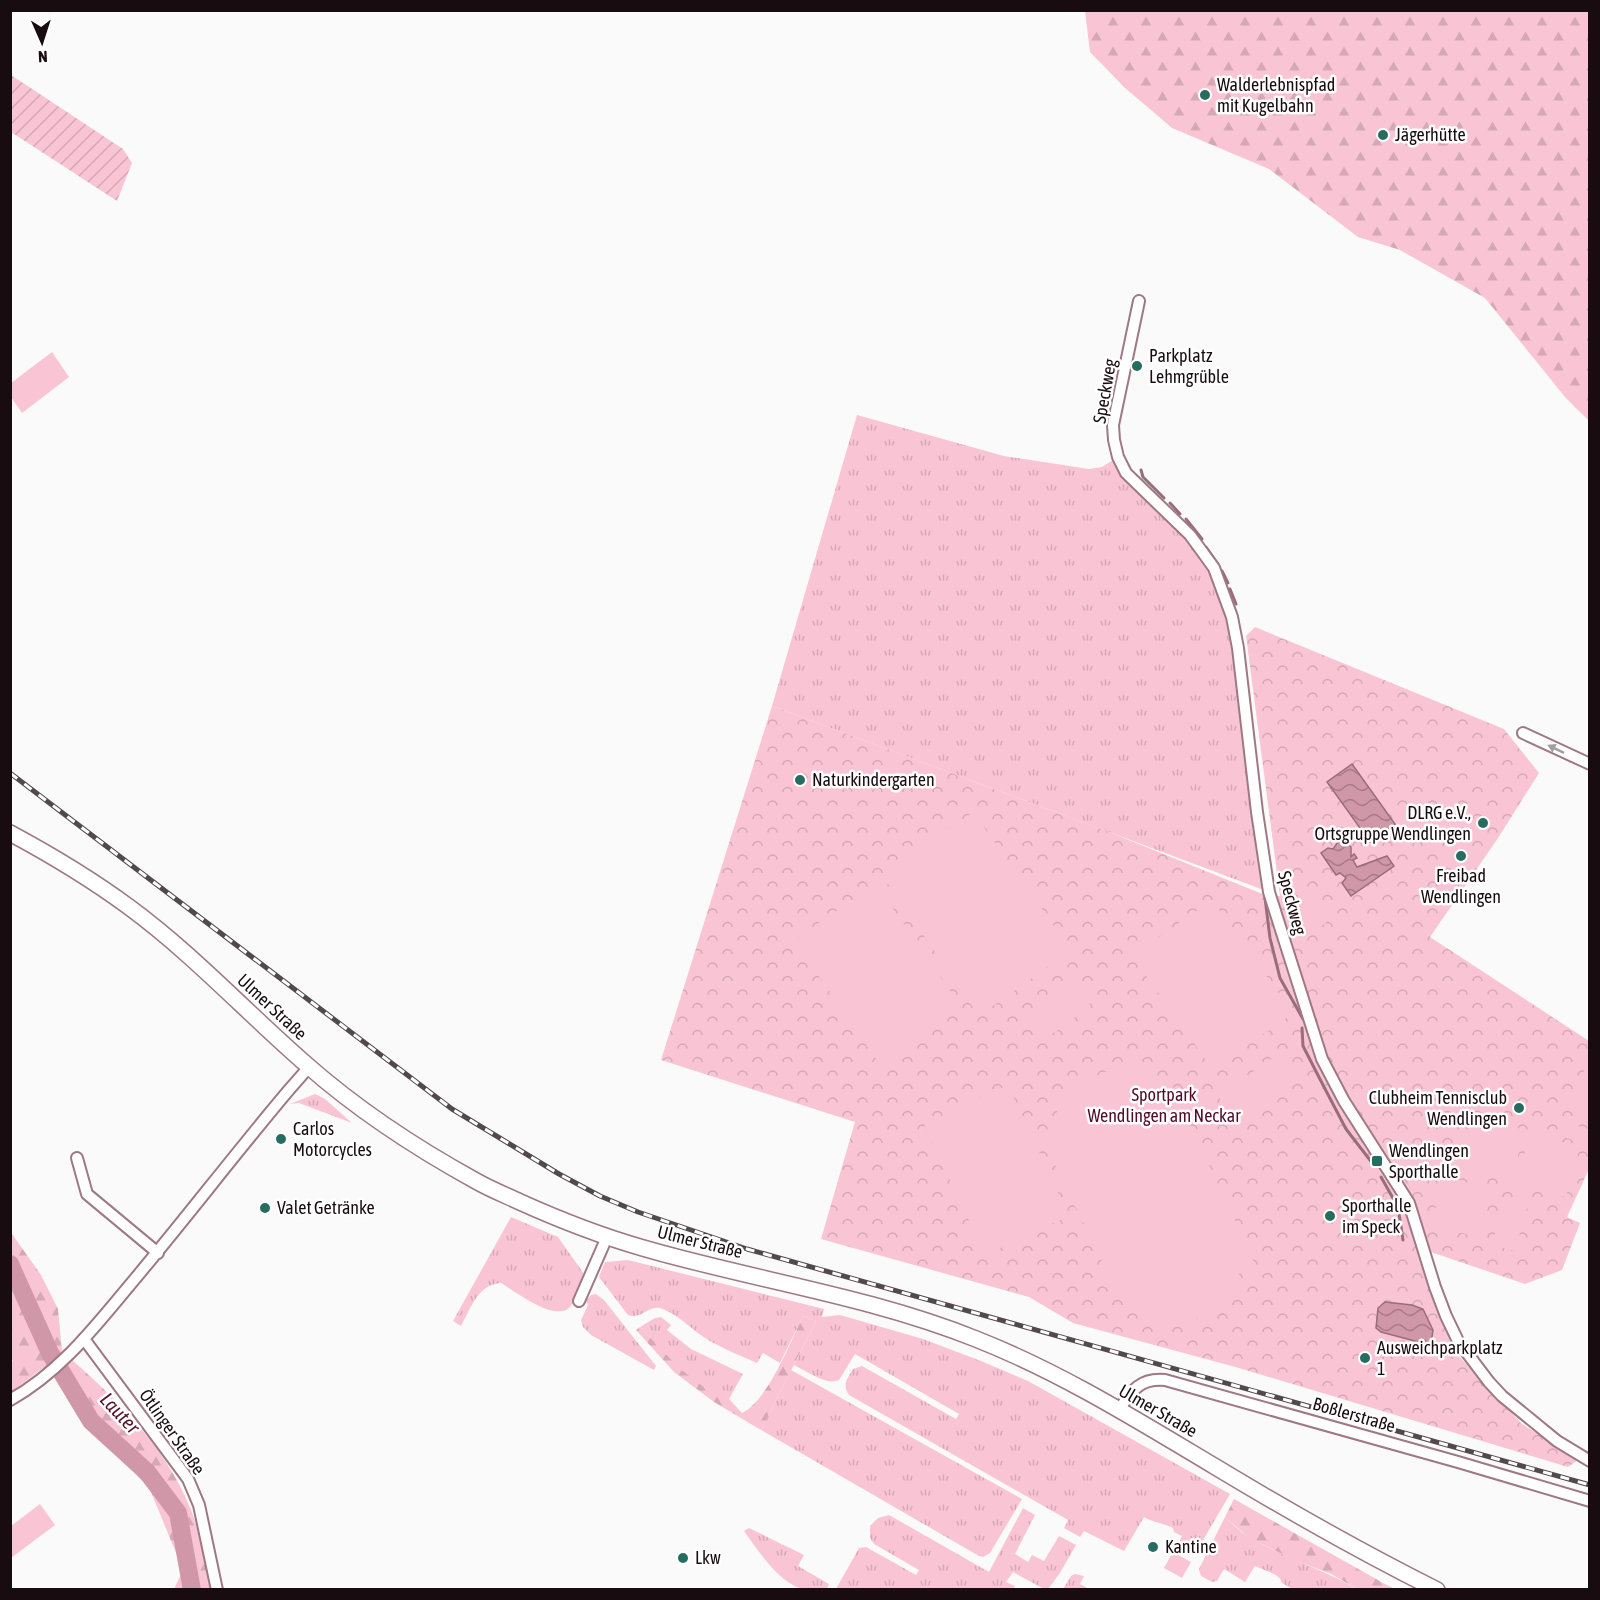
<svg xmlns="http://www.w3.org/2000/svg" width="1600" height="1600" font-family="'Asap Condensed',sans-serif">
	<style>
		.grass { fill: url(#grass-tufts) }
		.forest { fill: url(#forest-firs) }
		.park { fill: url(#park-crowns) }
		.garden { fill: url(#garden-furrows) }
		.pitch { fill: #f9c5d4 }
		.water { fill: url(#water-waves); stroke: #996d7a; stroke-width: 1.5 }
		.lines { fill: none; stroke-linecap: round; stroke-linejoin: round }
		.stream { stroke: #996d7a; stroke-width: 3 }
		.river { stroke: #d097a8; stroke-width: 18 }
		.minor-casing { stroke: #9e7984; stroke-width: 14 }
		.secondary-casing { stroke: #9e7984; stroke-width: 18 }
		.minor { stroke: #fff; stroke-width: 10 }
		.secondary { stroke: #fff; stroke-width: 15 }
		.rail-casing { stroke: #52494c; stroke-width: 5 }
		.rail { stroke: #fff; stroke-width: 3; stroke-dasharray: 9; stroke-linecap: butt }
		.oneway { fill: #a39e9f }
		.poi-dot { fill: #276c60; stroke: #fff; stroke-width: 2 }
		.labels { text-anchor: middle; stroke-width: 5; stroke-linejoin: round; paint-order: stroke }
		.poi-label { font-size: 18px; fill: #190c10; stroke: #fff; text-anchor: start }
		.street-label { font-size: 18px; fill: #190c10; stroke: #fff }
		.park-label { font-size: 18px; fill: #500b2a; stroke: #fff }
		.water-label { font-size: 20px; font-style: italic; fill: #571230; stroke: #fff }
	</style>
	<defs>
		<pattern id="grass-tufts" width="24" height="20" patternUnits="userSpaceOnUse" patternTransform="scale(1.5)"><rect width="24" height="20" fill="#f9c5d4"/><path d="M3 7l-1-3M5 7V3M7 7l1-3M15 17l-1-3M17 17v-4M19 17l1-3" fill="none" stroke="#d5a8b5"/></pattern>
		<pattern id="forest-firs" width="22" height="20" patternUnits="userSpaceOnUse" patternTransform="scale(1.5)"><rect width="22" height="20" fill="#f9c5d4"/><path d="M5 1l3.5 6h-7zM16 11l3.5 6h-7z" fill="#d5a8b5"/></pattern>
		<pattern id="park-crowns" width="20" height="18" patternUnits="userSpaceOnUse" patternTransform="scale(1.5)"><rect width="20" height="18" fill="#f9c5d4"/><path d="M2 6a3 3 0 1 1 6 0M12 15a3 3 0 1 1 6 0" fill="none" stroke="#d5a8b5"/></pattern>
		<pattern id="garden-furrows" width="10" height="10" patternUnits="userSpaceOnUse" patternTransform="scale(1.5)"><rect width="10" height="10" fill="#f9c5d4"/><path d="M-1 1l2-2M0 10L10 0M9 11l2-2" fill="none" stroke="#d5a8b5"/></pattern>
		<pattern id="water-waves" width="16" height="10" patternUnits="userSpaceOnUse" patternTransform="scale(1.5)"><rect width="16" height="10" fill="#d097a8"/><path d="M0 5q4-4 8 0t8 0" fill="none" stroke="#a87a87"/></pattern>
	</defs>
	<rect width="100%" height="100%" fill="#fafafa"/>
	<!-- grass -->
	<g class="grass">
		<path d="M857,415L1004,456L1089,469L1102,467L1118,457L1214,568L1232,617L1269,892L772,706Z"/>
		<path d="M315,1094L325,1099L352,1123L299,1103L290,1104Z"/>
		<path d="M511,1217L558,1237L584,1274C580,1283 577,1301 569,1308C553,1321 516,1292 501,1283C478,1284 471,1308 461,1326L453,1321Z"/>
		<path d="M628,1260L824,1309L822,1317L840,1315L923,1339L981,1361L1028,1381L1230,1494L1195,1554L1177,1546L1182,1536L1174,1532L1173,1528C1164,1523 1154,1523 1144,1517L1124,1551L1084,1531L1080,1537L1064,1528L1068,1520L849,1395C842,1385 847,1379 853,1369L862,1366L956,1419L959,1414L855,1354L839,1380C826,1386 807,1371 794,1365L816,1321L803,1316L780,1363L763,1353L757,1363C741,1356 724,1349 710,1341C694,1332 680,1316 663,1309C650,1303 642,1320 628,1315L599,1277L605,1262Z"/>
		<path d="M596,1294L604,1300L656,1366L654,1370L591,1335L583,1327L581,1320L588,1305L586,1301L591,1295Z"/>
		<path d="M661,1317L671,1325L667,1330L691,1349L743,1374L729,1399C720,1394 711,1391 703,1387C678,1372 660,1348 640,1327L655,1318Z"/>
		<path d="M791,1370L1022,1499L990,1553L983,1557L979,1556L761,1430Z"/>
		<path d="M1023,1508L1035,1515L1015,1554L1028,1562L1032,1555L1044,1561L1059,1536L1076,1545L1060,1573L1048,1589H1044L1013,1572L1006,1582L1015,1586L1013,1589H836L859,1548L866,1547L916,1575L919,1570L874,1544L870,1538V1526L878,1518L889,1515L989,1572Z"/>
		<path d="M1225,1517C1233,1524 1241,1533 1251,1538C1285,1558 1323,1569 1357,1589H1292L1282,1583C1280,1573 1264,1571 1255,1566L1245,1582L1224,1569L1217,1581L1212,1582L1201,1576L1199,1569Z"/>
		<path d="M749,1528L804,1555L798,1566L829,1584L827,1589C818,1590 806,1592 799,1588C775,1578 758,1550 744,1531Z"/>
		<path d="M1173,1552L1191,1562L1182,1578L1164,1568Z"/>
		<path d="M1075,1574L1084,1576L1080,1584L1089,1589H1063L1071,1576Z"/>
	</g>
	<!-- forest -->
	<g class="forest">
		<path d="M1085,11H1589V421L1565,397L1485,298L1400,250L1358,237L1269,169L1172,128L1124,87L1090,52Z"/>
		<path d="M10,1231L41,1275L58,1309L62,1351C113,1396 165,1444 191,1510C201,1535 205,1563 212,1589H174L183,1570L149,1487L102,1442L56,1376L43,1368L11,1392V1363L13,1361L10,1356Z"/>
		<path d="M803,1316L816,1321L761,1430L714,1402L674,1372L636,1330L640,1327L679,1368L705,1388L712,1389L729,1399L742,1413C767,1402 791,1341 803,1316Z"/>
		<path d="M1234,1499L1385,1584L1395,1589H1357L1331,1574L1292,1559L1248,1537L1225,1517Z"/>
	</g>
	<!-- park -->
	<path class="park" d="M1255,627L1504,729L1539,773L1498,838L1430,937L1589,1041V1169L1567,1217L1580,1223L1562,1270L1525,1284L1419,1248L1440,1314L1457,1354L1522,1424L1578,1460L1568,1467L1239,1368L1073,1323L1029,1297L821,1239L855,1122L661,1060L772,706L1104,830L1265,895L1280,896L1246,636Z"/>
	<!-- garden -->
	<path class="garden" d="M11,75L123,149L132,163L117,201L11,132Z"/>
	<!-- pitch -->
	<g class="pitch">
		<path d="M52,352L69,377L22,413L11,397V383Z"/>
		<path d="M973,812L1071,950L979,1016L882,875Z"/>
		<path d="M876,884L962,1008L880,1065L794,940Z"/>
		<path d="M1318,887L1326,924L1305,929L1297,892Z"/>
		<path d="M1212,900L1293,1013L1213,1070L1132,956Z"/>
		<path d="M1076,985L1091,1006L1079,1015L1064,993Z"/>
		<path d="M1060,997L1075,1018L1063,1026L1048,1005Z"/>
		<path d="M1043,1008L1058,1030L1046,1038L1031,1017Z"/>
		<path d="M1281,1052L1301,1080L1238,1125L1218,1096Z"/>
		<path d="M1586,1063L1589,1064V1117L1573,1113Z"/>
		<path d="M1118,1066H1129L1171,1083L1256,1266L1239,1274C1224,1316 1177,1337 1137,1312C1126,1305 1120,1295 1113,1284L1054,1163C1043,1105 1070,1087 1118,1066Z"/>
		<path d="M1008,1085L1069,1216L985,1255L924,1124Z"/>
		<path d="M1474,1117L1525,1130L1511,1181L1461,1168Z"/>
		<path d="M1562,1122L1589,1129L1586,1143L1558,1136Z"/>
		<path d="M1530,1133L1580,1147L1566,1197L1516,1184Z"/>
		<path d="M1445,1176L1493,1190L1479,1238L1431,1224Z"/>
		<path d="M1505,1198L1528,1204L1515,1251L1492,1245Z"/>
		<path d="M40,1504L55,1525L11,1558V1526Z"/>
	</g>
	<!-- water -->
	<g class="water">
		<path d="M1352,764L1395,824L1370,842L1327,782Z"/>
		<path d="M1345,841L1351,847V857L1354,854L1357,858L1353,860L1357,867L1387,856L1394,866L1351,896L1342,883L1346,878L1340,873L1336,875L1321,853L1328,848L1333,849L1338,842Z"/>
		<path d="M1385,1302L1412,1305L1423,1309L1433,1330L1431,1343L1426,1344L1381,1332L1376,1328L1378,1308Z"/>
	</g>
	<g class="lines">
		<!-- stream -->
		<g class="stream">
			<path d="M1141,470L1143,477L1164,498"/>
			<path d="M1170,503L1180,514"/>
			<path d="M1186,519L1202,539"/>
			<path d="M1206,547L1218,564"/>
			<path d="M1222,571L1228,583"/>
			<path d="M1230,589L1236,604"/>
			<path d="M1265,898L1270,938L1280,978L1303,1019"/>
			<path d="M1302,1028L1303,1046L1323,1085L1346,1129L1373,1164"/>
			<path d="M1381,1177L1398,1207L1403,1240"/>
		</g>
		<!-- river -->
		<path class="river" d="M10,1264L50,1353L91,1421L147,1472L178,1513L192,1590"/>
		<!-- minor casing -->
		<g class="minor-casing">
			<g id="minor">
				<path d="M1139,301L1113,425L1114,440L1118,457L1126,473L1190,535L1214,568L1232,617L1238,648L1257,812L1269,892L1322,1059L1344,1101L1409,1203L1435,1287L1446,1316L1458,1341L1489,1382L1502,1396L1557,1441L1590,1461"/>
				<path d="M1523,733L1590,764"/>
				<path d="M77,1158L87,1194L158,1253"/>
				<path d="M579,1301L607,1237"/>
				<path d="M84,1339L188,1479L199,1505L217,1590"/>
				<path d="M10,1400C59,1373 94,1328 129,1286C183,1222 234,1155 288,1091L309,1067"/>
				<path d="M1119,1410C1132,1390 1140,1378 1165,1380L1458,1462L1590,1501"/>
			</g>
		</g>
		<!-- secondary casing -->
		<g class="secondary-casing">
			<path id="secondary" d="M10,833C51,855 91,879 129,907C193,954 247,1013 307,1065C358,1110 416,1148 476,1181C490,1189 505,1195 520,1202C560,1220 601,1236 643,1248C753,1280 869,1296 976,1339C1060,1372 1137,1420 1214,1466C1287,1510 1361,1552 1437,1590"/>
		</g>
		<!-- minor -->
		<use href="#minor" class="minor"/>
		<!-- secondary -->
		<use href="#secondary" class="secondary"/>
		<!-- rail casing -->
		<g class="rail-casing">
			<path id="rail" d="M10,773L452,1109L559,1174L600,1196L638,1212L747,1249L1590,1485"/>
		</g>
		<!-- rail -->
		<use href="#rail" class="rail"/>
	</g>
	<!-- one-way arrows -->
	<defs><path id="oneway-solid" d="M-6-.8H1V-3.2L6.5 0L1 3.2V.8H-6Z" transform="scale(1.5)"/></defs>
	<use class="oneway" href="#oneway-solid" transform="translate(1556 749) rotate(-154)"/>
	<!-- markers -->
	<g class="poi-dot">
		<circle cx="1205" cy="95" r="6"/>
		<circle cx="1383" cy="135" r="6"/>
		<circle cx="1137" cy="366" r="6"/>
		<circle cx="800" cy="780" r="6"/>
		<circle cx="1483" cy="823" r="6"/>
		<circle cx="1461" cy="856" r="6"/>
		<circle cx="1519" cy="1108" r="6"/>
		<circle cx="281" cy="1139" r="6"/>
		<rect x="1371" y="1155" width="12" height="12" rx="3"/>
		<circle cx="265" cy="1208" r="6"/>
		<circle cx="1330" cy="1216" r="6"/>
		<circle cx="1365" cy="1358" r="6"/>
		<circle cx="1153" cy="1547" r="6"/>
		<circle cx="683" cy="1558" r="6"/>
	</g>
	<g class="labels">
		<!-- poi labels -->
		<g class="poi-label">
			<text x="1217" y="91">Walderlebnispfad<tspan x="1217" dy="21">mit Kugelbahn</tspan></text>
			<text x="1395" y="141">Jägerhütte</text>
			<text x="1149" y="362">Parkplatz<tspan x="1149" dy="21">Lehmgrüble</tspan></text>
			<text x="812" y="786">Naturkindergarten</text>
			<text x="1471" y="819" text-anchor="end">DLRG e.V.,<tspan x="1471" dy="21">Ortsgruppe Wendlingen</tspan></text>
			<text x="1461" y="882" text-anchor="middle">Freibad<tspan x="1461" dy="21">Wendlingen</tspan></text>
			<text x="1507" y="1104" text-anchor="end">Clubheim Tennisclub<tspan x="1507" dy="21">Wendlingen</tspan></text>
			<text x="293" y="1135">Carlos<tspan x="293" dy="21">Motorcycles</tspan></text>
			<text x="1389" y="1157">Wendlingen<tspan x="1389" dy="21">Sporthalle</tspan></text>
			<text x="1342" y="1212">Sporthalle<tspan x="1342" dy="21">im Speck</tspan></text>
			<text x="277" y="1214">Valet Getränke</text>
			<text x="1377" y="1354">Ausweichparkplatz<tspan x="1377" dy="21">1</tspan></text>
			<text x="1165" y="1553">Kantine</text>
			<text x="695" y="1564">Lkw</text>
		</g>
		<!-- street labels -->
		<g class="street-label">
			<text transform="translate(1105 391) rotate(-80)" y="6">Speckweg</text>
			<text transform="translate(1292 903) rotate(75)" y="6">Speckweg</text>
			<text transform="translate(272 1007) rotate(43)" y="6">Ulmer Straße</text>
			<text transform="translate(700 1242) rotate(14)" y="6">Ulmer Straße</text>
			<text transform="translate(1158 1411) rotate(30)" y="6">Ulmer Straße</text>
			<text transform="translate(1354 1415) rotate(16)" y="6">Boßlerstraße</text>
			<text transform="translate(172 1432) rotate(55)" y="6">Ötlinger Straße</text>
		</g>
		<!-- park labels -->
		<g class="park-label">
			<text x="1164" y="1101">Sportpark<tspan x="1164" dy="21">Wendlingen am Neckar</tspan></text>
		</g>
		<!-- water labels -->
		<g class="water-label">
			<text transform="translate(120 1413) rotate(47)" y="7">Lauter</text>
		</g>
	</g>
	<!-- border -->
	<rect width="1600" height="1600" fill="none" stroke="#190c10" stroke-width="24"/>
	<!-- north arrow -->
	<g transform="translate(42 42) rotate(177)" stroke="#ffffff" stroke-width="4.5" paint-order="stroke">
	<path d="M0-4.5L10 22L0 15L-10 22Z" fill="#190c10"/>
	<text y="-9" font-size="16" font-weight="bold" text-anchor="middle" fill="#190c10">N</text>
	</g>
</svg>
